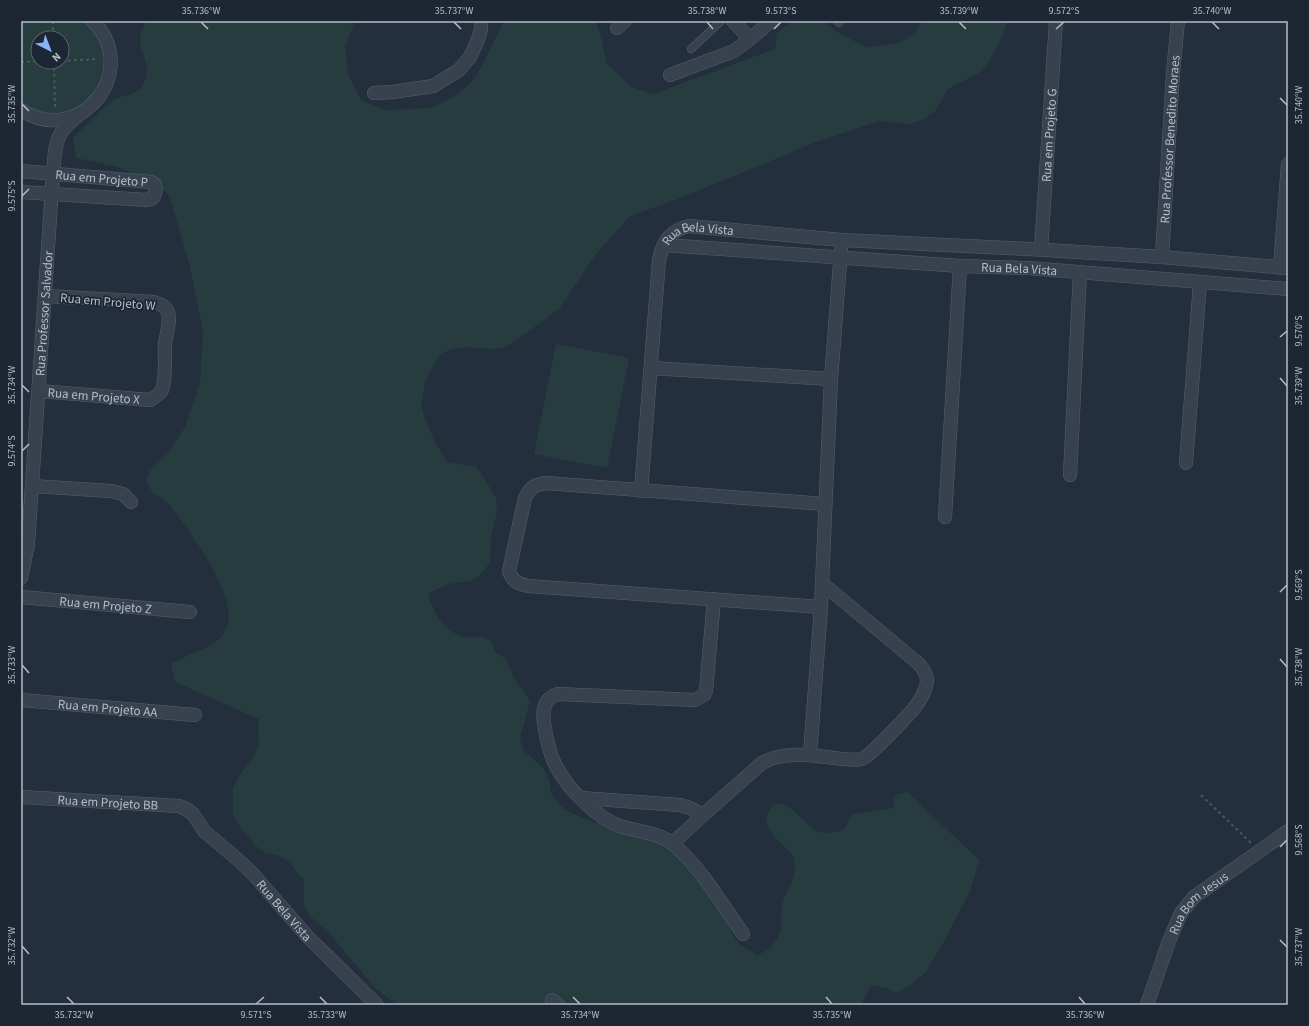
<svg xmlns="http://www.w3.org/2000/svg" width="1309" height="1026" font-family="'Source Sans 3',sans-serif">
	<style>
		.green { fill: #263c3f; fill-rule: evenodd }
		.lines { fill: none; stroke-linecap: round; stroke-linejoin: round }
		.lane-casing { stroke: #565f6c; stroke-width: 8 }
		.street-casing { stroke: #565f6c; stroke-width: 14 }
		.path { stroke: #44595c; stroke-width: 2; stroke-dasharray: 3 3; stroke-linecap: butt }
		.lane { stroke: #38414e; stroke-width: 7 }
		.street { stroke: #38414e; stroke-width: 13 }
		.ticks { fill: none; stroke: #b4bcc9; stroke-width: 1.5 }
		.labels { text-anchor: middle; stroke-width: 3.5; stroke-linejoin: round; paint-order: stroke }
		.street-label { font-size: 13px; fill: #b4bcc9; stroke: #1d2633 }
		.neatline { fill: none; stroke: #b4bcc9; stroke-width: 1.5 }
		.ticks-label { font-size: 10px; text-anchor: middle; fill: #b4bcc9 }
	</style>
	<rect width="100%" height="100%" fill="#242f3e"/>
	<!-- green -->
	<g class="green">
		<path d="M21,21H85L98,35L105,57L102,80L97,90L80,107L69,112L58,114H46L21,104ZM38,38H62V62H38Z"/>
		<path d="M145,21H355L345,46L348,74L361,100L385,110L431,108L459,94L477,76L504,21H596L601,38L607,64L631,87L653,94L775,49L777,33L792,21H824L837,32L866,47L895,44L907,39L916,31L923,21H1008L996,50L982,71L948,89L935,111L923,120L908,124L879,121L816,142L681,198L630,216L596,254L559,309L518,339L505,347L492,349L466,347L452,349L440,354L426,379L421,405L424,416L433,438L447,462L476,467L483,476L496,498L497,512L491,536L490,562L483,572L473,580L449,584L428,593C433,613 445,634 466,637C471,638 475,636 479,637C483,637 487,639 491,641L496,653L506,659L514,678L530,701L520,738L523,750L544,769L549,780L551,793L558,803L567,811L596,823L611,824L648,833L671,849L709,892L738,943L757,955C769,951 780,940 781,926C781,918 780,911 783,902C788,886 798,878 794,859C790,846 757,830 769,811C770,809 773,805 775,804C790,798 807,831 823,833C829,834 838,831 844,830L852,814L893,808L895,795L907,792L914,798L979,860L971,889L947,936L926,972L909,986L896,993L887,988L872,985L863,1000L862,1005H398L376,989L328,932L310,916L304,905V880L289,862L278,855L265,853L256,846L240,827L233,815V788L238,778L255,755L259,744L258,731L259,719L175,682L171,664C176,661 180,659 185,657C200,650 216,647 225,631C244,600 188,531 170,505L164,499L153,493L146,482L150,471L168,453L185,427L200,383L203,331L190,267L169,195L163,189L156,184L118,167L76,158L73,138C85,126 97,113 111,102C120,95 133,96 141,88C144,84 147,76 147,71C148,62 140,49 140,42C139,34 144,28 145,21Z"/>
		<path d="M556,344L629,358L607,468L534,454Z"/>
	</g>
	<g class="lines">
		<!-- lane casing -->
		<g class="lane-casing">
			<g id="lane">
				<path d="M837,21L839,23"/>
				<path d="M691,49L721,21"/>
			</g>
		</g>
		<!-- street casing -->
		<g class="street-casing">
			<g id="street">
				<path d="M733,21L750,39"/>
				<path d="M617,28L625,21"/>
				<path d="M670,75L734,51L750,39L771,21"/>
				<path d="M374,93L393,92L433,86L459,70L470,57L477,42L481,30V21"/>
				<path d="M21,110C80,148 142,71 93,21"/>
				<path id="s1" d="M21,171L151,182C158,185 156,192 153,198L147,200L21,192"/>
				<path id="s2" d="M664,245L960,266L1028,268L1288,289"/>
				<path id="s3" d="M1041,249L1056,21"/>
				<path id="s4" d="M1162,257L1173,73L1178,21"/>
				<path d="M1280,268L1288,164"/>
				<path d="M651,368L831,379"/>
				<path id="s5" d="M39,391L150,400C155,397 159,395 162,390C167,376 164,358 165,344C166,334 172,319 167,310C164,305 159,304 154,302L46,296"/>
				<path d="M1186,463L1200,283"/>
				<path d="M1070,475L1080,272"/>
				<path d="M32,486L111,491L123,494L131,502"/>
				<path id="s6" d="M641,491L659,260C663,242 670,230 689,226L842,240L1029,249L1162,257L1288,268"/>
				<path d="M945,517L960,266"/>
				<path id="s7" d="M21,578L28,544L53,173C56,141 54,134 81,113"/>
				<path id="s8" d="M21,597L190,612"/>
				<path d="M714,599L706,691L704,695L695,700L558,694C545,698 542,709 544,723C546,737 549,753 556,766C568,789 598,820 623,827C639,832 661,833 674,845C701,868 722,904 743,934"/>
				<path d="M821,607L528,586C518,584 512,581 509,571L525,498C531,487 533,485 546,483L825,504"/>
				<path id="s9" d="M21,700L195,715"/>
				<path d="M810,755L821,607L831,379L841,250"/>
				<path id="s10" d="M21,797L179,806L188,810L193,814L204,831L236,858L253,874L307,936L377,1005"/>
				<path d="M581,798L680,805L690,808L703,815"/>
				<path d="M673,843L703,815L762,763C782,751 811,755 834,758C843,759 853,761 862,759C869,757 913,711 918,703C922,697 927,688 927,680C927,674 923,669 919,664L822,583"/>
				<path d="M552,1000L558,1005"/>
				<path id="s11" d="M1147,1005L1169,941L1181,913L1194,897L1288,831"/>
			</g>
		</g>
		<!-- path -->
		<g class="path">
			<path d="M53,21V38"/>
			<path d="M62,61L98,59"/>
			<path d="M21,62L38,61"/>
			<path d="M54,62L55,107"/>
			<path d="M1201,795L1251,843"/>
		</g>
		<!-- lane -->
		<use href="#lane" class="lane"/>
		<!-- street -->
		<use href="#street" class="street"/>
	</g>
	<!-- ticks -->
	<path class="ticks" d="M201,22L208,29M454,22L461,29M707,22L713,29M959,22L966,29M1212,22L1219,29M774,29L781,22M1056,29L1064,22M1280,98L1287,105M22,104L29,111M22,196L29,189M1280,337L1287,331M1280,378L1287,386M22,385L29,392M22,451L29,444M1280,592L1287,585M1280,659L1287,667M22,665L29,673M1280,847L1287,840M1280,940L1287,947M22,946L29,954M67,997L74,1004M320,997L327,1004M573,997L580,1004M826,997L832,1004M1079,997L1085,1004M256,1004L264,997"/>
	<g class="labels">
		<!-- street labels -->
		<g class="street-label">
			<text dy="5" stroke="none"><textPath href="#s3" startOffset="114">Rua em Projeto G</textPath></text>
			<text dy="5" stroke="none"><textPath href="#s4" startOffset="118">Rua Professor Benedito Moraes</textPath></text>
			<text dy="5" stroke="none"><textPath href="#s1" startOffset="81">Rua em Projeto P</textPath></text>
			<text dy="5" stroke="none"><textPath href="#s6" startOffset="287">Rua Bela Vista</textPath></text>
			<text dy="5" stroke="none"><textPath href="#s2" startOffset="356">Rua Bela Vista</textPath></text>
			<text transform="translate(108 301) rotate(5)" y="5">Rua em Projeto W</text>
			<text dy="5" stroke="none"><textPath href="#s7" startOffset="266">Rua Professor Salvador</textPath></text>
			<text dy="5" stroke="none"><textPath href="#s5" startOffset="55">Rua em Projeto X</textPath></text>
			<text dy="5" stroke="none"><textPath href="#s8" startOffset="85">Rua em Projeto Z</textPath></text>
			<text dy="5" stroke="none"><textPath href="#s9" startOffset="87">Rua em Projeto AA</textPath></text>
			<text dy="5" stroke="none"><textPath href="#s10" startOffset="87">Rua em Projeto BB</textPath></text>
			<text dy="5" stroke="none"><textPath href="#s11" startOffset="117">Rua Bom Jesus</textPath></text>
			<text dy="5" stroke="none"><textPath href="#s10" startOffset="308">Rua Bela Vista</textPath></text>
		</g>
	</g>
	<!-- border -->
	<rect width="1309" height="1026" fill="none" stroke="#1d2633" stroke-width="44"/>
	<!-- north arrow -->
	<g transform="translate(50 50) rotate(138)"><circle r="19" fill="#1d2633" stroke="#59626f"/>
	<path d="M0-3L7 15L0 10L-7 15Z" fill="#8ab4f8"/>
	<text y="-6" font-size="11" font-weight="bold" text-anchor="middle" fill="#b4bcc9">N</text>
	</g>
	<rect x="22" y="22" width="1265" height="982" class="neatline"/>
	<g class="ticks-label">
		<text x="201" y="14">35.736°W</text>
		<text x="454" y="14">35.737°W</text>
		<text x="707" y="14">35.738°W</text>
		<text x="781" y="14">9.573°S</text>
		<text x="959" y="14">35.739°W</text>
		<text x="1064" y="14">9.572°S</text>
		<text x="1212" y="14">35.740°W</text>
		<text transform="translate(11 104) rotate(-90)" y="4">35.735°W</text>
		<text transform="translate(1298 105) rotate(-90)" y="4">35.740°W</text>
		<text transform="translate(11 196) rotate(-90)" y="4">9.575°S</text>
		<text transform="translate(1298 331) rotate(-90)" y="4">9.570°S</text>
		<text transform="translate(11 385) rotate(-90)" y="4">35.734°W</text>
		<text transform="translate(1298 386) rotate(-90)" y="4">35.739°W</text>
		<text transform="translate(11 451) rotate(-90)" y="4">9.574°S</text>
		<text transform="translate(1298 585) rotate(-90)" y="4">9.569°S</text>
		<text transform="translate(11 665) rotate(-90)" y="4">35.733°W</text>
		<text transform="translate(1298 667) rotate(-90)" y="4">35.738°W</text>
		<text transform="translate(1298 840) rotate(-90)" y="4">9.568°S</text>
		<text transform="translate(11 946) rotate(-90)" y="4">35.732°W</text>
		<text transform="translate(1298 947) rotate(-90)" y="4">35.737°W</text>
		<text x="74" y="1018">35.732°W</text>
		<text x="256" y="1018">9.571°S</text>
		<text x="327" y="1018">35.733°W</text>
		<text x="580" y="1018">35.734°W</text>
		<text x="832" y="1018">35.735°W</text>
		<text x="1085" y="1018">35.736°W</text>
	</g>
</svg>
